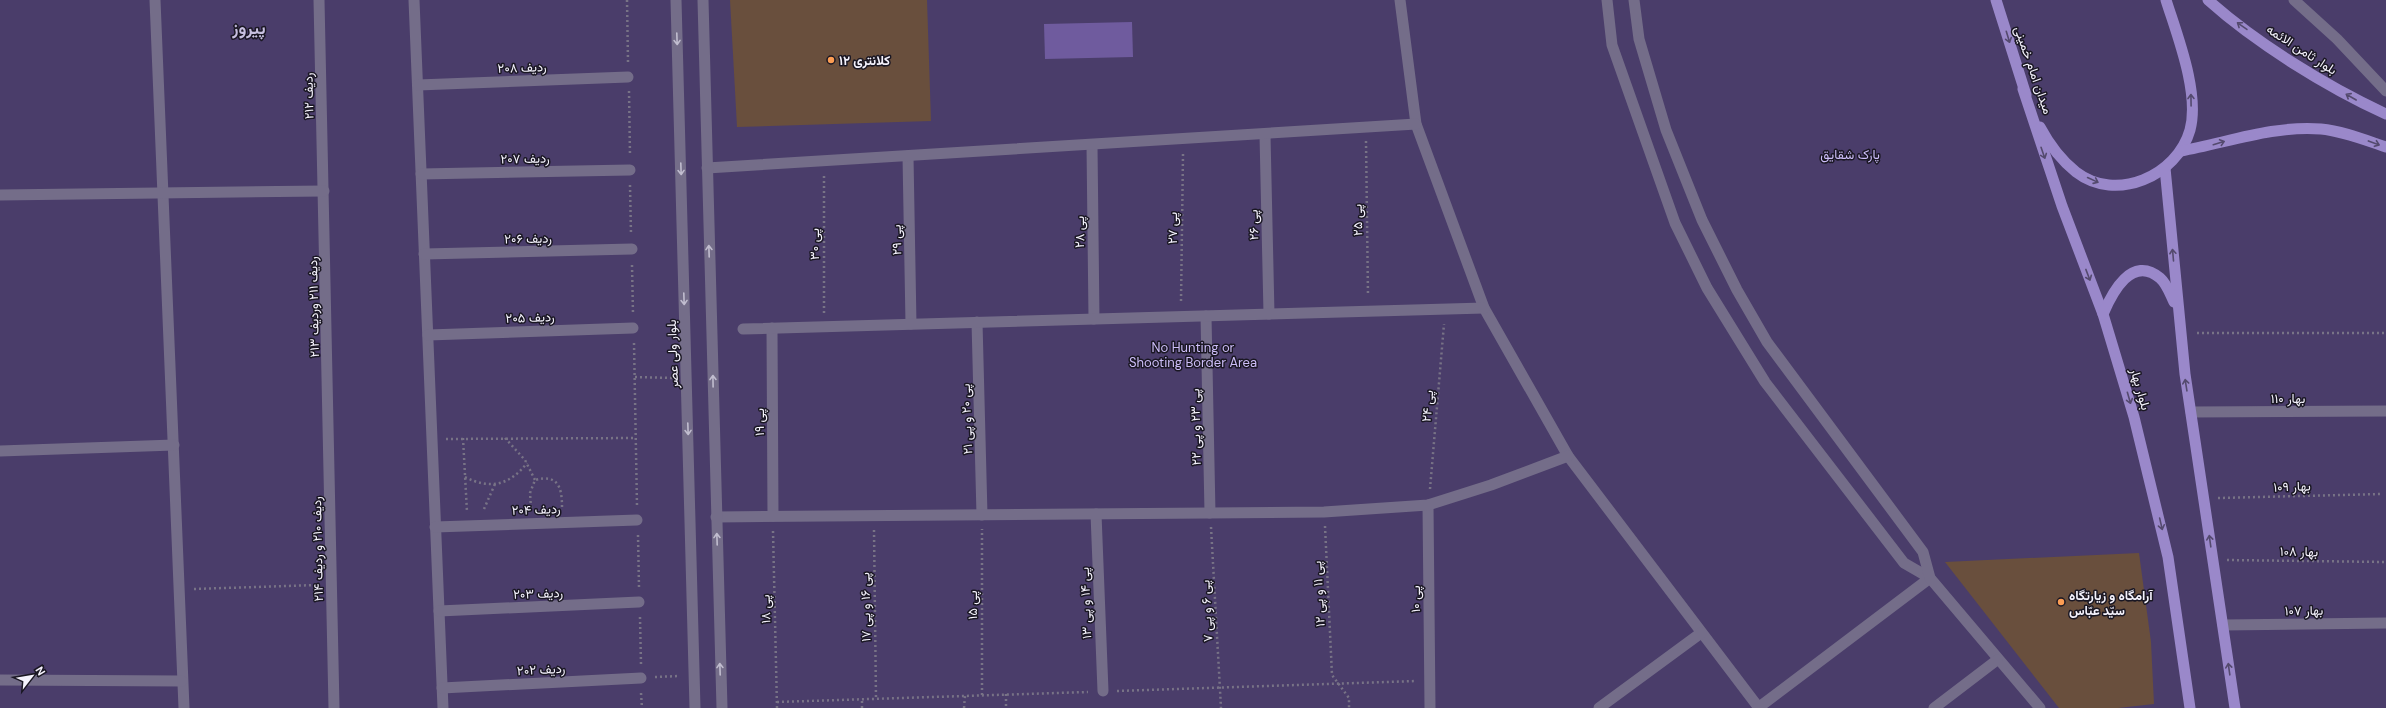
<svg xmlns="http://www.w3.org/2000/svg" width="2386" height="708" font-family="'DM Sans',Vazirmatn,sans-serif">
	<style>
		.green { fill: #4a3d6a }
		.water { fill: #6f5b9e }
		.building { fill: #694f3d }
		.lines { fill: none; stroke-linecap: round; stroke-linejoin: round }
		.path { stroke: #787386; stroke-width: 2.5; stroke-dasharray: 2 3; stroke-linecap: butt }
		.minor { stroke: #746d89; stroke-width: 11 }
		.tertiary { stroke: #746d89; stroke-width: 11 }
		.primary { stroke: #9a88ca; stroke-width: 11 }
		.oneway { stroke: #544a6e }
		.oneway2 { stroke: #c1bdcf }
		.poi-dot { fill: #fc9d53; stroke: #1a1723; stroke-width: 1.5 }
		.labels { text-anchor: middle; stroke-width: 3; stroke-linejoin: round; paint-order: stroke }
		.street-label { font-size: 13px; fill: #f5f3fd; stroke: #1a1723 }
		.poi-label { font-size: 13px; font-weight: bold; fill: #f5f3fd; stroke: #1a1723; text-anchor: start }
		.park-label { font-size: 13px; fill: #cdbef8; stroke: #1a1723 }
		.district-label { font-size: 17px; font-weight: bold; fill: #c8c0e0; stroke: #1a1723 }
	</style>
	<rect width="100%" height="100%" fill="#342d46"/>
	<!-- green -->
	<rect class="green" x="0" y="0" width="2386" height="708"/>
	<!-- water -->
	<path class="water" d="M1132,22L1133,57L1045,59L1044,24Z"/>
	<!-- building -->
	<g class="building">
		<path d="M730,0H927L931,121L737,127Z"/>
		<path d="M2139,553L2151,642L2154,704L2118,708H2059L1945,562Z"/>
	</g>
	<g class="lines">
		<!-- path -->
		<g class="path">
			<path d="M627,0L628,62"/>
			<path d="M629,91L630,156"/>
			<path d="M1366,141L1368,296"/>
			<path d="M630,185L631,234"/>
			<path d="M632,265L633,314"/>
			<path d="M1181,301L1183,154"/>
			<path d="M824,313V176"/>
			<path d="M2197,333H2386"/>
			<path d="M634,343L637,506"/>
			<path d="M635,377L672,378"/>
			<path d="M463,438L467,512"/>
			<path d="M505,438L525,460L535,480"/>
			<path d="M446,439L636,438"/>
			<path d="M465,477C490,490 510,485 527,463"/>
			<path d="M1430,489L1444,324"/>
			<path d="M2218,498L2382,494"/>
			<path d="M531,508L530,493L535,480C558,474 562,487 562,507"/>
			<path d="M484,509L495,484"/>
			<path d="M1325,526L1332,675L1349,698V708"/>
			<path d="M1211,527L1221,708"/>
			<path d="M874,530L876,699"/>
			<path d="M773,531L777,708"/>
			<path d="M638,535L639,588"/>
			<path d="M2227,560L2386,562"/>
			<path d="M194,589L317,585"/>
			<path d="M640,617L641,664"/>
			<path d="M655,677L680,676"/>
			<path d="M1117,691L1416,681"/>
			<path d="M641,693L642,708"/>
			<path d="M1006,694V708"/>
			<path d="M982,695V529"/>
			<path d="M777,702L1088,692"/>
			<path d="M862,708V699"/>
			<path d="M964,708L965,696"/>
		</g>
		<!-- minor -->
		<g class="minor">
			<path d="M155,0L184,708"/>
			<path d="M319,0L334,708"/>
			<path d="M414,0L443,708"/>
			<path d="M1400,0L1416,124L1484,308L1568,456L1759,708"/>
			<path d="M1607,0L1612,45L1675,223L1707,288L1765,382L1904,563L1930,578L1758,708"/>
			<path d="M1634,0L1639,39L1666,130L1702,220L1737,290L1767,342L1923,552L1930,578L2040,708"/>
			<path d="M2294,0L2337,39L2386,91"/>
			<path d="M418,85L628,77"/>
			<path d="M1265,135L1269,314"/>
			<path d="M1092,145L1094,319"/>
			<path d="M908,156L911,324"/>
			<path d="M707,168L1416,124"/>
			<path d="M421,174L630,170"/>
			<path d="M0,195L324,191"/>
			<path d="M424,254L632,249"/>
			<path d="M1206,316L1210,513"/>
			<path d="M977,322L982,515"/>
			<path d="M772,328L773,516"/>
			<path d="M743,329L1484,308"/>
			<path d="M428,335L633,328"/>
			<path d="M2191,412L2386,411"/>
			<path d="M0,451L174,445"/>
			<path d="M1428,505L1430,708"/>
			<path d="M1096,514L1103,691"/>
			<path d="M716,517L1324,512L1428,505L1491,485L1568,456"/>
			<path d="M435,527L637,520"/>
			<path d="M439,611L639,602"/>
			<path d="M2223,625L2386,623"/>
			<path d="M0,680L182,681"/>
			<path d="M442,688L641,678"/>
			<path d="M1599,708L1701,633"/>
			<path d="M1934,708L1997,660"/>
		</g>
		<!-- tertiary -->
		<g class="tertiary">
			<path d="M676,0L695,708"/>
			<path d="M703,0L722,708"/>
		</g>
		<!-- primary -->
		<g class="primary">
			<path d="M1996,0L2026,95"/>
			<path d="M2208,0C2256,43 2327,87 2386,114"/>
			<path d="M2023,89L2062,206L2103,314L2134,417L2168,557L2190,708"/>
			<path d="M2040,127C2049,144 2061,160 2076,172C2116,203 2177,176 2190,130C2200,93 2177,35 2166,0"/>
			<path d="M2181,151C2226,143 2274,125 2321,129C2343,131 2365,140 2386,147"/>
			<path d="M2165,168L2185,374L2235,708"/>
			<path d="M2103,314C2112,293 2132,254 2160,278C2167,284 2170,294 2174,302"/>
		</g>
	</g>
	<!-- one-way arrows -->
	<defs><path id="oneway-shaft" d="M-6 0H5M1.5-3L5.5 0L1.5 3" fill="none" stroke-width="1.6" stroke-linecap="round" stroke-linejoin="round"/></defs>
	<g class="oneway">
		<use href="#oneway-shaft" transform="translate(2242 26) rotate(-145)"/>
		<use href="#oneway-shaft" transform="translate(2008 37) rotate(73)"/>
		<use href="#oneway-shaft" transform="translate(2351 97) rotate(-150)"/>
		<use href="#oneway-shaft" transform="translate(2191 100) rotate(-91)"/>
		<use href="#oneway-shaft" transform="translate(2219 143) rotate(-17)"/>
		<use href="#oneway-shaft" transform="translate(2374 143) rotate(20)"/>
		<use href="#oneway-shaft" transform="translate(2043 153) rotate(71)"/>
		<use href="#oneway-shaft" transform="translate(2093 180) rotate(25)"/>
		<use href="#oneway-shaft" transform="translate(2173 255) rotate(-95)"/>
		<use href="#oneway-shaft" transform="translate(2088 275) rotate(69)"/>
		<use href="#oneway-shaft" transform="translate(2186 385) rotate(-99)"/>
		<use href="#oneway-shaft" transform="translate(2129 398) rotate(74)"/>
		<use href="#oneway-shaft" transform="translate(2161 524) rotate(77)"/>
		<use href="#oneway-shaft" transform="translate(2210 541) rotate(-98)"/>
		<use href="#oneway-shaft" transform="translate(2229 669) rotate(-98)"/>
	</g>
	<g class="oneway2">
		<use href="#oneway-shaft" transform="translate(677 39) rotate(88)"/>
		<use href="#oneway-shaft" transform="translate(681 169) rotate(88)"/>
		<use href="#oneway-shaft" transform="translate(709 251) rotate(-92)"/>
		<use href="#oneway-shaft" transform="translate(684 299) rotate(88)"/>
		<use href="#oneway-shaft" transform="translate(713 381) rotate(-91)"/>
		<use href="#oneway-shaft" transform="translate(688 429) rotate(88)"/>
		<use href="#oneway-shaft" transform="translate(717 539) rotate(-92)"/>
		<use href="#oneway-shaft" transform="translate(720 669) rotate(-92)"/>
	</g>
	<!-- markers -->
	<g class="poi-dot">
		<circle cx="831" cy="60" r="4"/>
		<circle cx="2061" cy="602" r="4"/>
	</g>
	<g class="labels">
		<!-- street labels -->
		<g class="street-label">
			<text transform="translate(2302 49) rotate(33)" y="5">بلوار ثامن الائمه</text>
			<text transform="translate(522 67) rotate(-2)" y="5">ردیف ۲۰۸</text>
			<text transform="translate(2034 70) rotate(71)" y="5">میدان امام خمینی</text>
			<text transform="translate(308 96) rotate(-91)" y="5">ردیف ۲۱۲</text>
			<text transform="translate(525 158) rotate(-1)" y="5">ردیف ۲۰۷</text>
			<text transform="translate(1357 220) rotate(-91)" y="5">پی ۲۵</text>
			<text transform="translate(1253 225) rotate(-91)" y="5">پی ۲۶</text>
			<text transform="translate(1172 228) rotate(-90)" y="5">پی ۲۷</text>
			<text transform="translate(1079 232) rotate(-90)" y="5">پی ۲۸</text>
			<text transform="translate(528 238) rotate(-1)" y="5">ردیف ۲۰۶</text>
			<text transform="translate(896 240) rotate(-91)" y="5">پی ۲۹</text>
			<text transform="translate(814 244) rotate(-90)" y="5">پی ۳۰</text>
			<text transform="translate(313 307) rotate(-91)" y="5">ردیف ۲۱۱ وردیف ۲۱۳</text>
			<text transform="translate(530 317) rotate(-2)" y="5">ردیف ۲۰۵</text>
			<text transform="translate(672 354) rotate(-92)" y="5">بلوار ولی عصر</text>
			<text transform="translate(2141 389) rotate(74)" y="5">بلوار بهار</text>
			<text x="2288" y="403">بهار ۱۱۰</text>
			<text transform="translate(1427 406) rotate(-85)" y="5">پی ۲۴</text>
			<text transform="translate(966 419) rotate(-92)" y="5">پی ۲۰ و پی ۲۱</text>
			<text transform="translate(759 422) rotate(-90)" y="5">پی ۱۹</text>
			<text transform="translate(1195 427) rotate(-91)" y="5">پی ۲۳ و پی ۲۲</text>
			<text transform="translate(2292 486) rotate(-2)" y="5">بهار ۱۰۹</text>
			<text transform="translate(536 509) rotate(-2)" y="5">ردیف ۲۰۴</text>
			<text transform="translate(317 549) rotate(-91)" y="5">ردیف ۲۱۰ و ردیف ۲۱۴</text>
			<text transform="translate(2299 551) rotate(1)" y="5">بهار ۱۰۸</text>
			<text transform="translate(538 593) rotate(-2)" y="5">ردیف ۲۰۳</text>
			<text transform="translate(1318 594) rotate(-93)" y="5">پی ۱۱ و پی ۱۲</text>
			<text transform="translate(1415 599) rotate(-90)" y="5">پی ۱۰</text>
			<text transform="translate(1085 603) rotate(-92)" y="5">پی ۱۴ و پی ۱۳</text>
			<text transform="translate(972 605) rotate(-90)" y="5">پی ۱۵</text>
			<text transform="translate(865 607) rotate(-91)" y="5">پی ۱۶ و پی ۱۷</text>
			<text transform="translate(765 609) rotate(-91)" y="5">پی ۱۸</text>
			<text transform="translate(2304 610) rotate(-1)" y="5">بهار ۱۰۷</text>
			<text transform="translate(1206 611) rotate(-93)" y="5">پی ۶ و پی ۷</text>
			<text transform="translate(541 669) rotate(-3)" y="5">ردیف ۲۰۲</text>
		</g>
		<!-- poi labels -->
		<g class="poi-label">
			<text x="839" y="65">کلانتری ۱۲</text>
			<text x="2069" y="600">آرامگاه و زیارتگاه<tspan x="2069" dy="15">سیّد عبّاس</tspan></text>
		</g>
		<!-- park labels -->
		<g class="park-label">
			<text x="1850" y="159">پارک شقایق</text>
			<text x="1193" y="352">No Hunting or<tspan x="1193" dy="15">Shooting Border Area</tspan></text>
		</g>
		<!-- district labels -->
		<g class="district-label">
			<text x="249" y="34">پیروز</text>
		</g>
	</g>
	<!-- north arrow -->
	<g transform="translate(32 676) rotate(59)" stroke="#1a1723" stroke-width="3" paint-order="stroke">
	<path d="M0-3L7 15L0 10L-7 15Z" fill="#f5f3fd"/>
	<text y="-6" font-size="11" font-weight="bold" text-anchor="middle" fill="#f5f3fd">N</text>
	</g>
</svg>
